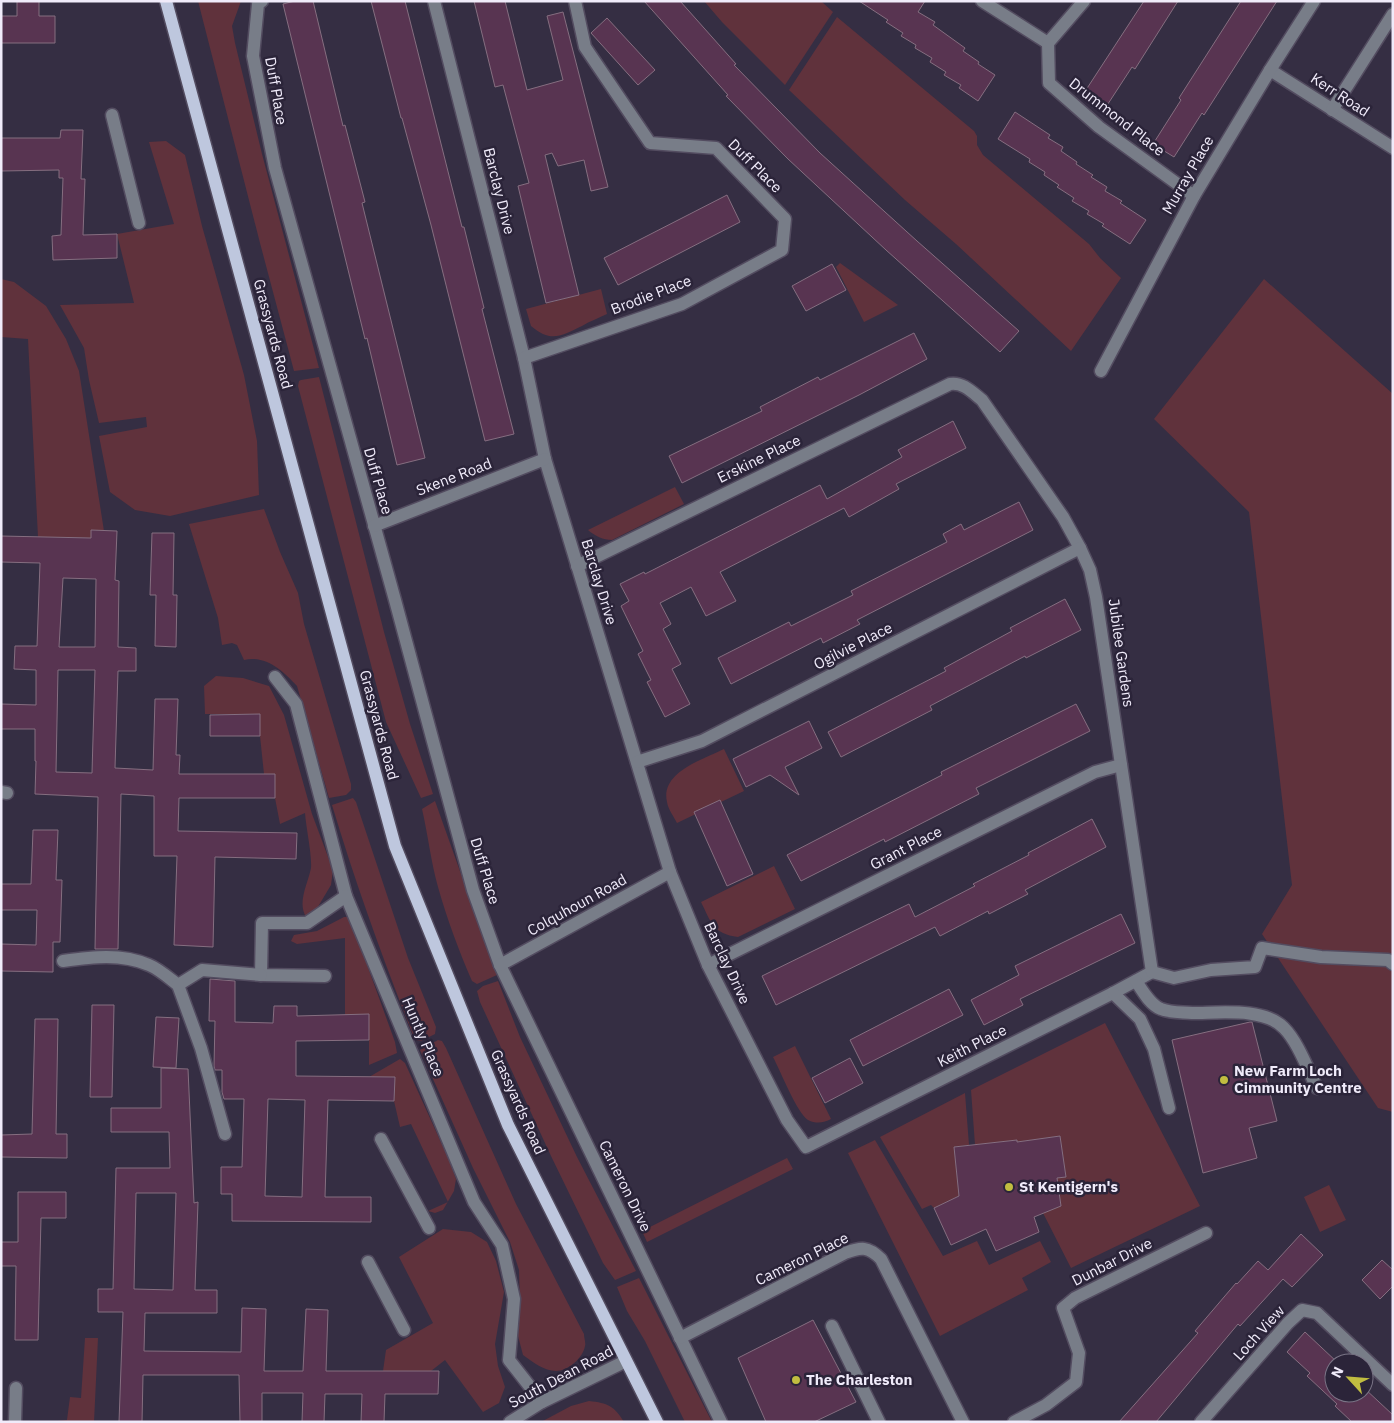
<svg xmlns="http://www.w3.org/2000/svg" width="1394" height="1423" font-family="'IBM Plex Sans',sans-serif">
	<style>
		.green { fill: #60323c }
		.building { fill: #583451; stroke: #856e80; fill-rule: evenodd }
		.lines { fill: none; stroke-linecap: round; stroke-linejoin: round }
		.minor-casing { stroke: #534c60; stroke-width: 15 }
		.major-casing { stroke: #534c60; stroke-width: 15 }
		.minor { stroke: #787d88; stroke-width: 12 }
		.major { stroke: #bec7de; stroke-width: 12 }
		.poi-dot { fill: #c1bd40; stroke: #2b2439; stroke-width: 2 }
		.labels { text-anchor: middle; stroke-width: 5; stroke-linejoin: round; paint-order: stroke }
		.street-label { font-size: 15px; fill: #f0ebfa; stroke: #2b2439 }
		.poi-label { font-size: 15px; font-weight: bold; fill: #f0ebfa; stroke: #2b2439; text-anchor: start }
	</style>
	<rect width="100%" height="100%" fill="#352e43"/>
	<!-- green -->
	<g class="green">
		<path d="M198,1H241L232,26L235,43L262,154L319,368L294,371L260,243Z"/>
		<path d="M704,1H821L833,12L785,85L722,22Z"/>
		<path d="M837,17L974,131L977,136V145L983,155L1089,244L1100,258L1121,278L1071,351L956,244L905,200L789,90Z"/>
		<path d="M166,141L185,155L202,226L244,375L257,441L259,495L170,516L135,510L110,492L99,436L147,427L146,417L99,423L89,380L84,348L60,305L134,303L117,234L174,224L149,142Z"/>
		<path d="M840,263L898,305L864,322L836,267Z"/>
		<path d="M1,279L14,282L46,306L66,339L79,371L104,531L91,530V538L38,537L28,339L1,337Z"/>
		<path d="M1264,279L1393,394V1112L1378,1108L1262,934L1292,885L1249,512L1154,419Z"/>
		<path d="M601,289L607,314C599,318 590,321 582,326C561,336 551,343 531,326L526,309Z"/>
		<path d="M319,377L384,632L410,724L433,794L421,798L386,722L298,386L299,381L301,380Z"/>
		<path d="M675,487L684,504L612,540C603,540 595,536 588,530Z"/>
		<path d="M264,509L280,552L298,593L304,624L351,784V790L346,795L329,798L297,686C283,671 266,655 244,660L237,645L232,643L222,645L218,618L189,524Z"/>
		<path d="M216,676L243,678L269,686L284,715L312,814L333,870L331,885L313,915L306,917C297,902 308,884 311,868C312,854 306,828 305,813L280,824L275,798V774H264L260,736V714H205L204,686Z"/>
		<path d="M724,749L744,791L677,823C674,817 668,809 667,802C660,772 704,759 724,749Z"/>
		<path d="M353,798L356,802L408,958L436,1027L435,1034L421,1041L415,1040C384,962 356,885 332,805Z"/>
		<path d="M435,801L497,975L477,984L472,981C459,951 447,919 438,887C431,862 428,835 422,809Z"/>
		<path d="M774,866L795,909L738,937C713,934 711,922 701,902Z"/>
		<path d="M344,917H348L353,926L395,1042L397,1053L369,1065V1015H345V938L297,944L291,941L294,935L317,931Z"/>
		<path d="M498,981L520,1037L577,1157L636,1271L615,1280L603,1263L551,1156L480,1002L477,991L483,986Z"/>
		<path d="M1105,1023L1200,1206L1071,1268L1043,1213L1061,1206L1057,1178L1066,1177L1060,1136L1017,1142L1016,1140L975,1145L971,1090Z"/>
		<path d="M438,1040L442,1041L446,1048L516,1204L584,1334C584,1338 586,1343 585,1346C583,1358 568,1371 556,1371C544,1371 533,1362 523,1355L518,1336L520,1302L519,1270L510,1242L473,1168L420,1050Z"/>
		<path d="M795,1046L831,1119C824,1123 816,1124 808,1120C797,1113 780,1070 773,1057Z"/>
		<path d="M400,1059L405,1063L449,1160L456,1179L454,1191L443,1210L435,1213L428,1211L448,1202L411,1124L400,1127L394,1101L395,1077H369Z"/>
		<path d="M965,1093L969,1145L954,1147L959,1196L934,1208L931,1205L922,1209L880,1137Z"/>
		<path d="M875,1140L943,1256L977,1241L989,1265L1040,1241L1051,1262L1022,1278L1028,1290L940,1336L848,1153Z"/>
		<path d="M787,1158L793,1169L647,1242L642,1231Z"/>
		<path d="M1329,1185L1346,1220L1320,1232L1304,1197Z"/>
		<path d="M443,1229L471,1232L487,1242L496,1261L504,1292L495,1344L498,1366L505,1387L499,1403L483,1412L445,1360L431,1371H383L386,1350L433,1323L399,1257Z"/>
		<path d="M639,1278L712,1422H685L645,1341L627,1311L617,1287Z"/>
		<path d="M85,1338H98L94,1422H48L67,1420L70,1397L81,1398Z"/>
		<path d="M589,1401C608,1403 614,1406 624,1422H541L571,1406Z"/>
	</g>
	<!-- building -->
	<g class="building">
		<path d="M17,1H39V16H55V43H1V16H17Z"/>
		<path d="M295,1H313L343,126L345,125L365,202L362,203L425,458L397,465L367,338L365,339L283,4Z"/>
		<path d="M371,1H405L462,227H464L484,308L482,309L514,434L485,441L431,225L402,118H401Z"/>
		<path d="M474,1H505L527,90L563,80L547,16L563,12L608,187L591,191L584,160L558,166L552,153L545,155L579,295L546,303L518,186L529,183L503,85L495,87Z"/>
		<path d="M644,1H680L736,64L734,65L820,153L917,241L1019,331L1000,352L886,250L788,159L726,96L728,95Z"/>
		<path d="M859,1H925L918,12L935,22L933,25L965,48L963,51L979,62L978,64L995,75L978,101L959,88L961,85L944,75L946,72L930,62L932,58L915,48L916,45L901,36L903,33L886,22L888,20Z"/>
		<path d="M1144,1H1178L1135,69L1132,67L1104,110L1082,96Z"/>
		<path d="M1241,1H1277L1204,115L1202,113L1174,157L1153,144L1181,100L1179,98Z"/>
		<path d="M607,18L655,70L638,85L591,33Z"/>
		<path d="M1015,112L1050,135L1048,138L1063,147L1061,151L1077,162L1076,164L1093,175L1091,177L1107,187L1105,191L1122,201L1120,203L1146,220L1130,244L1102,226L1104,224L1087,214L1089,211L1072,201L1074,198L1057,187L1059,185L1044,175L1045,172L1029,162L1030,159L998,139Z"/>
		<path d="M61,130H83L81,179H85L83,235L117,234V258L53,260L52,236L61,235L63,178H59V170L1,171V138H60Z"/>
		<path d="M727,195L740,222L618,285L604,258Z"/>
		<path d="M832,264L846,290L806,311L792,286Z"/>
		<path d="M914,333L927,359L859,395L682,483L669,456L762,411L760,407L818,377L820,380Z"/>
		<path d="M953,421L966,448L896,484L899,489L849,517L844,508L720,572L736,601L706,616L691,587L660,603L671,624L663,629L681,664L672,669L690,704L665,717L647,682L651,680L638,654L643,651L621,606L629,601L620,584L644,572L645,574L820,485L827,499L902,457L898,450Z"/>
		<path d="M1019,502L1033,530L857,620L860,624L823,643L821,638L731,684L718,658L789,622L791,626L853,595L851,591L947,542L943,534L961,524L964,530Z"/>
		<path d="M91,530L117,531L115,580L119,581L118,647L136,648V671H118L115,768L153,770L155,699H178L176,755H180L179,774H275V798H179L178,831L297,833L296,859L215,857L213,947L174,945L177,856H154V796L121,794L118,949H95L98,797L35,794L36,761H35V729H1V704L36,705V670L14,669L15,646H37L40,563L1,562V536L91,538ZM63,578L96,579L95,647H59ZM58,670H95L92,773L56,772Z"/>
		<path d="M152,533H174L173,595H177L176,647L155,646L156,595H150Z"/>
		<path d="M1065,599L1081,630L1026,658L1025,656L930,706L932,710L841,757L828,732L946,671L944,668L1012,631L1010,628Z"/>
		<path d="M1076,704L1090,731L976,788L979,794L885,842L884,839L801,881L787,855L942,775L941,772Z"/>
		<path d="M260,714V736H210V715Z"/>
		<path d="M809,721L822,748L785,767L799,795L770,775L746,787L733,759Z"/>
		<path d="M720,800L753,874L727,886L694,812Z"/>
		<path d="M1092,819L1106,847L1025,890L1028,894L989,914L988,911L940,936L935,927L776,1005L762,976L909,904L915,917L975,886L973,884L1029,855L1028,853Z"/>
		<path d="M33,830H58L56,880H62L60,942H53V972L1,971V944L36,945L37,910H1V884H31Z"/>
		<path d="M1121,914L1135,943L1020,999L1023,1005L984,1025L971,1000L1019,975L1015,966Z"/>
		<path d="M210,979L235,981V1022L273,1023L274,1006H297V1016L369,1014V1040L296,1041V1076L395,1077L394,1101L328,1100L325,1197H371V1222L232,1221V1194H221V1167H242L244,1099H224L222,1092V1070H215L214,1066L215,1021H209ZM268,1099L305,1100L302,1197L265,1196Z"/>
		<path d="M949,989L963,1015L863,1066L850,1040Z"/>
		<path d="M92,1005H114L112,1097H90Z"/>
		<path d="M156,1017L179,1018L176,1068L153,1067Z"/>
		<path d="M35,1019H58L56,1134H67V1158L1,1157V1135L32,1134Z"/>
		<path d="M1250,1022H1252L1277,1121L1249,1128L1257,1158L1203,1173L1172,1040Z"/>
		<path d="M850,1058L863,1083L825,1103L812,1078Z"/>
		<path d="M161,1068L188,1069L194,1203L198,1202L195,1290H217V1313H145L144,1351L241,1352L242,1308L266,1309L264,1371H303L306,1309L328,1310L326,1371H439L438,1394H385L384,1422H361L362,1394H325L324,1422H302L303,1393H262V1422H240L239,1375H143L142,1422H119L123,1312H98V1289H113L116,1168H170L169,1132H111V1108H161ZM136,1193H176L173,1290L134,1289Z"/>
		<path d="M1060,1136L1066,1177L1057,1178L1061,1206L1034,1217L1039,1232L996,1251L986,1229L951,1245L934,1208L959,1196L954,1147L1017,1140V1142Z"/>
		<path d="M18,1192H66V1218H41L38,1340H15L16,1266H1V1242H18Z"/>
		<path d="M1301,1234L1323,1255L1292,1287L1283,1279L1240,1326L1238,1324L1156,1422H1119L1198,1333L1195,1331L1236,1283L1237,1284L1258,1261L1268,1270Z"/>
		<path d="M1382,1260L1393,1270V1286L1380,1299L1362,1280Z"/>
		<path d="M813,1320L856,1402L814,1422H766L738,1358Z"/>
		<path d="M1305,1332L1338,1363H1334V1393H1364V1388L1393,1415V1422H1352L1335,1406L1337,1404L1307,1376L1310,1373L1287,1352Z"/>
	</g>
	<g class="lines">
		<!-- minor casing -->
		<g class="minor-casing">
			<g id="minor">
				<path d="M262,1L258,4L253,56L275,168L395,600L473,890L500,965L721,1422"/>
				<path d="M434,1L524,358L545,459L670,872L708,965L787,1120L806,1147L1113,993L1152,972"/>
				<path d="M982,1L1048,43"/>
				<path d="M1084,1L1048,43L1049,83L1099,127L1194,196"/>
				<path d="M1270,70L1393,148"/>
				<path d="M1332,110L1393,14"/>
				<path d="M112,115L139,223"/>
				<path d="M524,358L682,304L782,250L785,219L716,148L650,143L585,47L575,1"/>
				<path d="M1101,371L1194,196L1270,70L1314,1"/>
				<path d="M374,526L545,459"/>
				<path d="M577,566L950,384C963,382 972,392 982,400L1063,517L1080,548L1090,570L1096,597L1152,972"/>
				<path d="M275,677L296,704L346,896L474,1202L502,1245L514,1299L509,1360L542,1402"/>
				<path d="M637,762L702,741L1080,548"/>
				<path d="M1,792L7,793"/>
				<path d="M63,961C92,957 121,953 149,965C159,969 169,978 178,985"/>
				<path d="M500,965L670,872"/>
				<path d="M708,965L1095,772L1121,765"/>
				<path d="M1152,972L1174,978L1211,970L1255,967L1262,948L1321,957L1388,960L1393,964"/>
				<path d="M325,976L261,975L262,923H307L346,896"/>
				<path d="M1136,981C1142,990 1150,1005 1161,1009C1171,1013 1182,1012 1192,1013C1219,1013 1264,1007 1284,1028C1298,1042 1308,1070 1317,1088"/>
				<path d="M1113,993L1140,1019L1154,1049L1169,1108"/>
				<path d="M225,1134L201,1048L178,985L202,970L261,975"/>
				<path d="M381,1139L429,1228"/>
				<path d="M368,1262L404,1330"/>
				<path d="M832,1326L879,1422"/>
				<path d="M680,1338L845,1253C861,1247 868,1246 881,1259L963,1422"/>
				<path d="M15,1422L16,1388"/>
				<path d="M510,1422L542,1402L626,1361"/>
				<path d="M1014,1422L1046,1405L1076,1382L1079,1353L1063,1308L1075,1298L1206,1233"/>
				<path d="M1201,1422L1288,1323L1302,1310L1317,1313L1393,1385"/>
			</g>
		</g>
		<!-- major casing -->
		<g class="major-casing">
			<path id="major" d="M166,1L395,846L508,1125L657,1422"/>
		</g>
		<!-- minor -->
		<use href="#minor" class="minor"/>
		<!-- major -->
		<use href="#major" class="major"/>
	</g>
	<!-- markers -->
	<g class="poi-dot">
		<circle cx="1224" cy="1080" r="5"/>
		<circle cx="1009" cy="1187" r="5"/>
		<circle cx="796" cy="1380" r="5"/>
	</g>
	<g class="labels">
		<!-- street labels -->
		<g class="street-label">
			<text transform="translate(276 91) rotate(80)" y="5">Duff Place</text>
			<text transform="translate(1340 95) rotate(33)" y="5">Kerr Road</text>
			<text transform="translate(1117 117) rotate(38)" y="5">Drummond Place</text>
			<text transform="translate(755 166) rotate(45)" y="5">Duff Place</text>
			<text transform="translate(1188 175) rotate(-60)" y="5">Murray Place</text>
			<text transform="translate(499 191) rotate(76)" y="5">Barclay Drive</text>
			<text transform="translate(651 295) rotate(-21)" y="5">Brodie Place</text>
			<text transform="translate(273 334) rotate(75)" y="5">Grassyards Road</text>
			<text transform="translate(759 459) rotate(-26)" y="5">Erskine Place</text>
			<text transform="translate(454 477) rotate(-21)" y="5">Skene Road</text>
			<text transform="translate(378 481) rotate(74)" y="5">Duff Place</text>
			<text transform="translate(599 582) rotate(73)" y="5">Barclay Drive</text>
			<text transform="translate(853 646) rotate(-27)" y="5">Ogilvie Place</text>
			<text transform="translate(1121 653) rotate(82)" y="5">Jubilee Gardens</text>
			<text transform="translate(379 725) rotate(75)" y="5">Grassyards Road</text>
			<text transform="translate(906 848) rotate(-27)" y="5">Grant Place</text>
			<text transform="translate(485 871) rotate(73)" y="5">Duff Place</text>
			<text transform="translate(577 905) rotate(-29)" y="5">Colquhoun Road</text>
			<text transform="translate(727 963) rotate(65)" y="5">Barclay Drive</text>
			<text transform="translate(423 1037) rotate(67)" y="5">Huntly Place</text>
			<text transform="translate(972 1046) rotate(-27)" y="5">Keith Place</text>
			<text transform="translate(518 1102) rotate(66)" y="5">Grassyards Road</text>
			<text transform="translate(625 1186) rotate(64)" y="5">Cameron Drive</text>
			<text transform="translate(802 1259) rotate(-26)" y="5">Cameron Place</text>
			<text transform="translate(1112 1262) rotate(-27)" y="5">Dunbar Drive</text>
			<text transform="translate(1259 1333) rotate(-48)" y="5">Loch View</text>
			<text transform="translate(561 1377) rotate(-28)" y="5">South Dean Road</text>
		</g>
		<!-- poi labels -->
		<g class="poi-label">
			<text x="1234" y="1076">New Farm Loch<tspan x="1234" dy="17">Cimmunity Centre</tspan></text>
			<text x="1019" y="1192">St Kentigern's</text>
			<text x="806" y="1385">The Charleston</text>
		</g>
	</g>
	<!-- border -->
	<rect width="1394" height="1423" fill="none" stroke="#f0ebfa" stroke-width="5"/>
	<!-- north arrow -->
	<g transform="translate(1349 1378) rotate(296)"><circle r="24" fill="#2b2439" stroke="#7a7486"/>
	<path d="M0-4L9 19L0 12L-9 19Z" fill="#c1bd40"/>
	<text y="-8" font-size="14" font-weight="bold" text-anchor="middle" fill="#f0ebfa">N</text>
	</g>
</svg>
